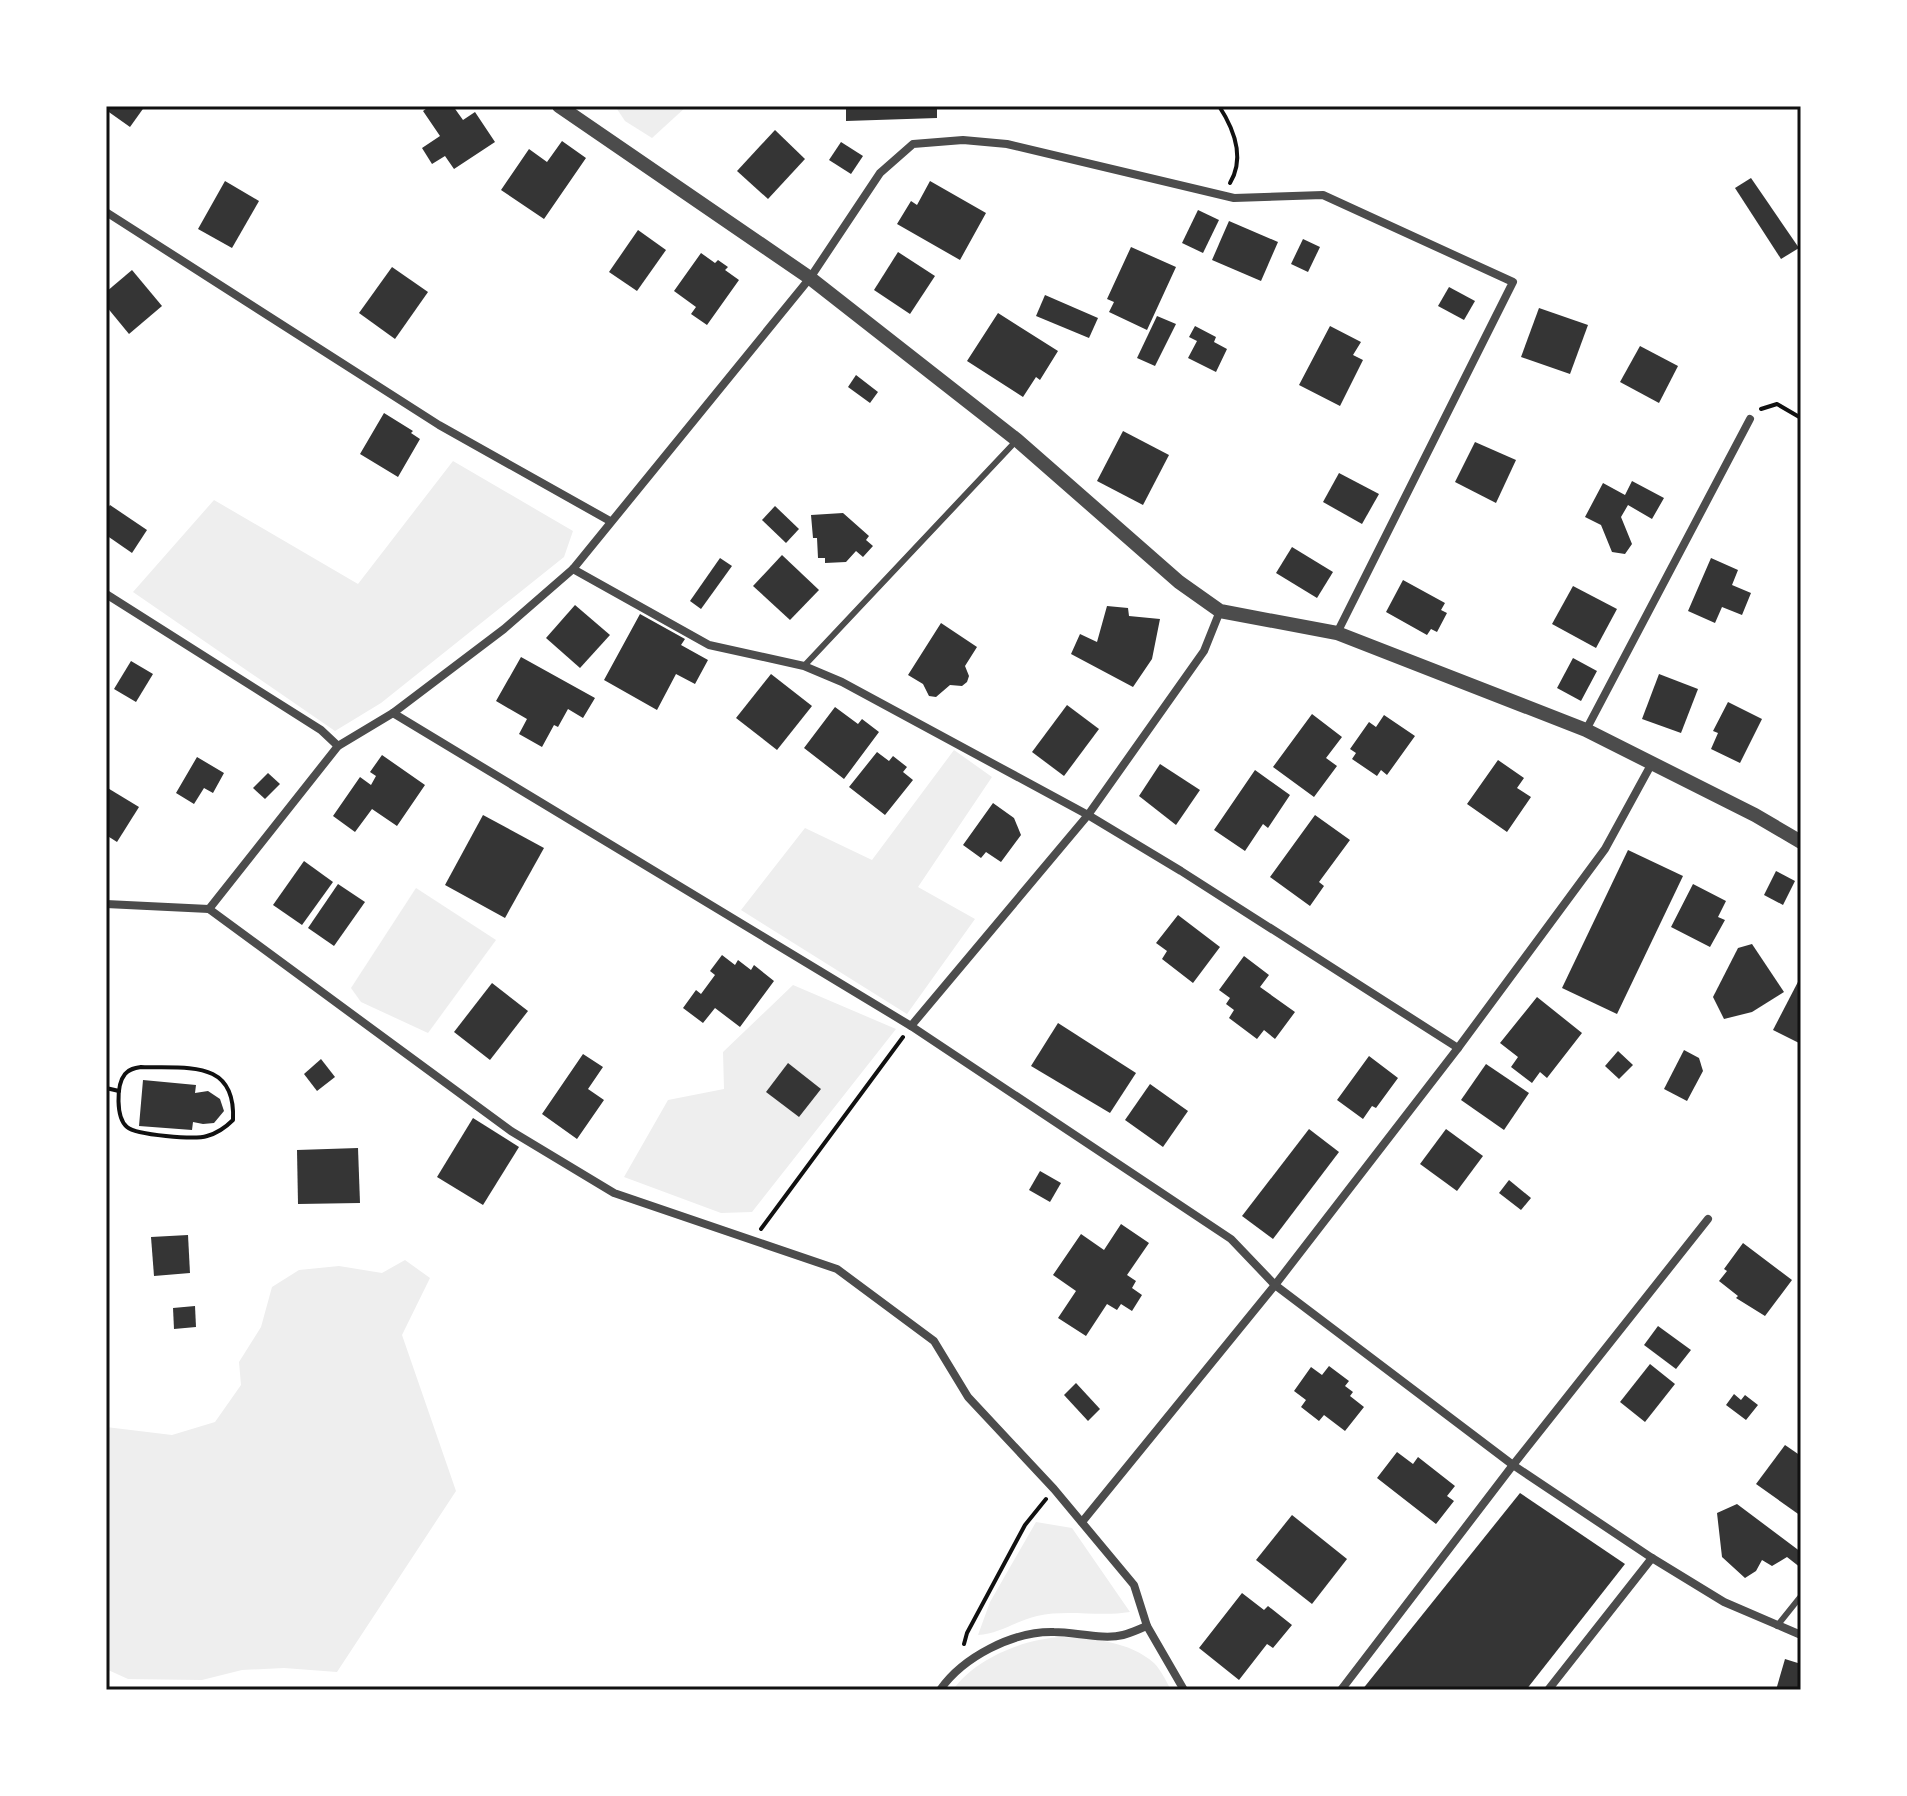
<svg xmlns="http://www.w3.org/2000/svg" width="1907" height="1796" font-family="Arial,sans-serif">
	<style>
		.green { fill: #eee }
		.building { fill: #353535 }
		.lines { fill: none; stroke-linecap: round; stroke-linejoin: round }
		.path { stroke: #111; stroke-width: 4 }
		.service { stroke: #4c4c4c; stroke-width: 6 }
		.minor { stroke: #4c4c4c; stroke-width: 8 }
		.tertiary { stroke: #4c4c4c; stroke-width: 14 }
		.neatline { fill: none; stroke: #111; stroke-width: 3 }
	</style>
	<rect width="100%" height="100%" fill="#fff"/>
	<!-- green -->
	<g class="green">
		<path d="M615,106H687L652,138L625,121Z"/>
		<path d="M453,461L573,531L564,557L381,703L335,731L133,592L214,500L358,584Z"/>
		<path d="M954,750L992,777L918,887L975,919L907,1014L741,910L805,828L872,860Z"/>
		<path d="M416,888L496,940L428,1033L361,1002L351,988Z"/>
		<path d="M793,985L896,1029L752,1212L721,1213L624,1177L668,1100L724,1089L723,1052Z"/>
		<path d="M405,1260L430,1278L402,1335L456,1491L337,1672L284,1668L242,1670L202,1680L128,1679L106,1669V1427L172,1435L215,1422L241,1385L239,1362L261,1327L272,1287L299,1270L339,1266L382,1273Z"/>
		<path d="M1036,1522L1072,1528L1130,1612C1099,1617 1067,1609 1037,1616C1016,1621 999,1634 978,1635L990,1602Z"/>
		<path d="M1063,1637C1094,1639 1129,1641 1154,1663C1161,1670 1166,1681 1171,1690H953C975,1658 1026,1638 1063,1637Z"/>
	</g>
	<!-- building -->
	<g class="building">
		<path d="M106,106H145L130,127L106,110Z"/>
		<path d="M430,106H453L463,120L475,112L495,142L454,169L445,156L432,164L422,148L440,136L423,111Z"/>
		<path d="M846,106H937V118L846,121Z"/>
		<path d="M775,130L805,159L768,199L737,171Z"/>
		<path d="M562,141L586,158L544,219L501,190L529,149L547,162Z"/>
		<path d="M841,142L863,156L851,174L829,160Z"/>
		<path d="M1751,178L1799,248L1781,259L1735,188Z"/>
		<path d="M225,181L259,201L232,248L198,229Z"/>
		<path d="M930,181L986,213L960,260L897,224L911,201L917,205Z"/>
		<path d="M1198,210L1219,220L1203,253L1182,243Z"/>
		<path d="M1229,221L1278,242L1261,281L1212,260Z"/>
		<path d="M638,230L666,250L637,291L609,272Z"/>
		<path d="M1303,239L1320,247L1308,272L1291,264Z"/>
		<path d="M1131,247L1176,267L1147,330L1109,312L1114,302L1107,299Z"/>
		<path d="M898,252L935,276L910,314L874,290Z"/>
		<path d="M701,253L715,263L718,260L728,267L725,270L739,280L707,325L691,314L696,307L674,291Z"/>
		<path d="M392,267L428,292L395,339L359,313Z"/>
		<path d="M132,270L162,306L129,334L106,306V292Z"/>
		<path d="M1449,287L1475,301L1464,320L1438,306Z"/>
		<path d="M1045,295L1098,318L1089,338L1036,316Z"/>
		<path d="M1539,308L1588,325L1570,374L1521,357Z"/>
		<path d="M998,313L1058,351L1040,380L1036,377L1023,397L967,361Z"/>
		<path d="M1157,316L1176,324L1155,366L1137,358Z"/>
		<path d="M1195,326L1216,337L1214,342L1227,349L1216,372L1188,358L1197,341L1189,337Z"/>
		<path d="M1330,326L1361,342L1353,355L1363,360L1340,406L1299,385Z"/>
		<path d="M1640,346L1678,366L1659,403L1620,382Z"/>
		<path d="M856,375L878,392L870,403L848,387Z"/>
		<path d="M384,413L413,431L411,433L420,439L398,477L360,454Z"/>
		<path d="M1123,431L1169,455L1143,505L1097,481Z"/>
		<path d="M1475,442L1516,460L1496,503L1455,482Z"/>
		<path d="M1339,473L1379,494L1362,524L1323,502Z"/>
		<path d="M1632,481L1664,498L1652,519L1628,505L1621,517L1632,544L1625,554L1612,552L1601,525L1585,517L1603,483L1625,495Z"/>
		<path d="M110,505L147,530L132,553L106,535V511Z"/>
		<path d="M775,506L799,529L786,543L762,520Z"/>
		<path d="M843,513L869,536L866,540L873,546L863,557L856,551L846,562L825,563V558H818L817,538H813L811,515Z"/>
		<path d="M1292,547L1333,572L1317,598L1276,573Z"/>
		<path d="M782,555L819,590L790,620L753,586Z"/>
		<path d="M720,558L732,566L701,609L690,601Z"/>
		<path d="M1711,558L1738,570L1732,585L1751,593L1742,615L1722,607L1715,623L1688,611Z"/>
		<path d="M1403,580L1445,603L1441,610L1447,613L1437,632L1431,629L1427,635L1386,612Z"/>
		<path d="M1573,586L1617,609L1596,648L1552,624Z"/>
		<path d="M575,605L610,635L580,668L546,638Z"/>
		<path d="M1107,606L1128,608L1129,616L1160,619L1152,659L1133,687L1071,654L1080,634L1097,642Z"/>
		<path d="M640,614L685,639L681,645L708,660L695,684L676,674L657,710L604,680Z"/>
		<path d="M941,623L977,647L965,666L969,676L967,682L962,686L950,685L936,697L929,696L923,684L908,675Z"/>
		<path d="M521,657L595,698L583,718L568,709L558,727L554,725L542,747L519,734L527,719L496,701Z"/>
		<path d="M1573,658L1597,671L1581,701L1557,688Z"/>
		<path d="M131,661L153,674L136,702L114,689Z"/>
		<path d="M771,674L812,706L777,750L736,718Z"/>
		<path d="M1659,674L1698,689L1681,733L1642,719Z"/>
		<path d="M1728,702L1762,719L1740,763L1711,749L1718,733L1713,731Z"/>
		<path d="M1067,705L1099,729L1064,776L1032,752Z"/>
		<path d="M835,707L858,724L862,719L879,732L844,779L804,748Z"/>
		<path d="M1312,714L1342,737L1326,758L1337,766L1314,797L1273,767Z"/>
		<path d="M1384,715L1415,736L1387,775L1381,770L1377,776L1352,759L1356,753L1350,749L1369,722L1376,727Z"/>
		<path d="M877,752L889,761L893,756L907,767L903,772L913,780L885,815L849,787Z"/>
		<path d="M382,755L425,785L397,826L372,809L355,832L333,816L360,777L371,785L376,776L370,772Z"/>
		<path d="M197,757L224,773L213,793L204,788L194,804L176,793Z"/>
		<path d="M1498,760L1524,778L1517,788L1531,797L1507,832L1467,804Z"/>
		<path d="M1160,764L1200,790L1176,825L1139,796Z"/>
		<path d="M1255,770L1290,795L1268,828L1263,824L1245,851L1214,830Z"/>
		<path d="M268,773L280,784L265,799L253,788Z"/>
		<path d="M106,787L139,807L117,842L106,835Z"/>
		<path d="M993,803L1014,818L1021,835L1001,862L986,852L981,858L963,845Z"/>
		<path d="M483,815L544,848L505,918L445,885Z"/>
		<path d="M1315,815L1350,840L1319,882L1324,886L1310,906L1270,877Z"/>
		<path d="M1628,850L1683,876L1617,1014L1562,988Z"/>
		<path d="M304,861L333,882L302,925L273,905Z"/>
		<path d="M1776,871L1795,881L1783,905L1764,895Z"/>
		<path d="M338,884L365,902L334,946L308,928Z"/>
		<path d="M1693,884L1726,901L1718,917L1725,920L1710,947L1671,927Z"/>
		<path d="M1178,915L1220,947L1193,983L1162,959L1167,951L1156,943Z"/>
		<path d="M1752,944L1784,992L1752,1012L1724,1019L1713,997L1738,948Z"/>
		<path d="M722,955L735,965L738,960L751,970L754,965L774,981L740,1027L715,1008L703,1023L683,1008L696,990L701,994L715,975L710,971Z"/>
		<path d="M1244,956L1269,975L1260,987L1295,1012L1275,1039L1264,1030L1257,1039L1229,1018L1234,1010L1226,1004L1230,998L1219,990Z"/>
		<path d="M1801,976V1044L1773,1030Z"/>
		<path d="M492,983L528,1011L490,1060L454,1032Z"/>
		<path d="M1537,997L1582,1033L1547,1078L1540,1072L1532,1083L1511,1067L1518,1057L1500,1043Z"/>
		<path d="M1058,1023L1136,1073L1110,1113L1031,1066Z"/>
		<path d="M1684,1050L1699,1058L1703,1071L1687,1101L1664,1089Z"/>
		<path d="M1618,1051L1633,1065L1619,1079L1605,1066Z"/>
		<path d="M583,1054L603,1067L588,1089L604,1100L577,1139L542,1114Z"/>
		<path d="M1369,1056L1398,1078L1376,1108L1372,1106L1363,1119L1337,1100Z"/>
		<path d="M321,1059L335,1077L317,1091L304,1074Z"/>
		<path d="M788,1063L821,1089L799,1117L766,1092Z"/>
		<path d="M1486,1064L1529,1093L1504,1130L1461,1100Z"/>
		<path d="M143,1080L196,1085L195,1093L208,1091L220,1099L224,1111L214,1123L203,1124L193,1122L192,1130L139,1126Z"/>
		<path d="M1150,1084L1188,1111L1163,1147L1125,1120Z"/>
		<path d="M473,1118L519,1147L483,1205L437,1177Z"/>
		<path d="M1309,1129L1339,1152L1273,1239L1242,1216Z"/>
		<path d="M1446,1129L1483,1156L1457,1191L1420,1164Z"/>
		<path d="M358,1148L360,1203L298,1204L297,1150Z"/>
		<path d="M1040,1171L1061,1183L1050,1202L1029,1190Z"/>
		<path d="M1509,1180L1531,1198L1521,1210L1499,1193Z"/>
		<path d="M1121,1224L1149,1243L1127,1275L1136,1281L1132,1288L1142,1295L1132,1311L1121,1304L1117,1310L1107,1304L1086,1336L1058,1318L1076,1291L1053,1275L1081,1234L1104,1250Z"/>
		<path d="M188,1235L190,1273L154,1276L151,1237Z"/>
		<path d="M1743,1243L1792,1280L1765,1316L1736,1298L1738,1296L1719,1281L1727,1271L1724,1269Z"/>
		<path d="M195,1306L196,1327L174,1329L173,1308Z"/>
		<path d="M1658,1326L1691,1350L1676,1369L1644,1345Z"/>
		<path d="M1650,1364L1675,1384L1645,1422L1620,1402Z"/>
		<path d="M1329,1366L1349,1381L1345,1386L1353,1392L1350,1396L1364,1407L1345,1431L1324,1415L1319,1421L1301,1407L1306,1400L1294,1391L1311,1367L1322,1375Z"/>
		<path d="M1076,1383L1100,1409L1088,1421L1064,1395Z"/>
		<path d="M1734,1394L1741,1400L1745,1395L1758,1405L1746,1420L1726,1405Z"/>
		<path d="M1785,1445L1801,1456V1516L1756,1484Z"/>
		<path d="M1397,1452L1413,1464L1418,1457L1455,1486L1447,1496L1454,1501L1436,1524L1377,1478Z"/>
		<path d="M1520,1493L1625,1564L1526,1690H1362Z"/>
		<path d="M1737,1504L1801,1552V1568L1787,1557L1772,1566L1762,1560L1756,1571L1745,1578L1722,1557L1717,1513Z"/>
		<path d="M1292,1515L1347,1559L1312,1604L1256,1560Z"/>
		<path d="M1242,1593L1264,1610L1268,1606L1292,1625L1273,1648L1267,1644L1239,1680L1199,1648Z"/>
		<path d="M1785,1659L1801,1664V1690H1776Z"/>
	</g>
	<g class="lines">
		<!-- path -->
		<g class="path">
			<path d="M1219,106C1234,129 1245,158 1230,183"/>
			<path d="M1761,409L1777,404L1801,418"/>
			<path d="M141,1067C186,1069 236,1058 233,1120C225,1128 218,1133 207,1136C195,1140 136,1135 127,1127C116,1118 116,1085 125,1074C129,1069 135,1068 141,1067Z"/>
			<path d="M106,1088L119,1091"/>
			<path d="M761,1229L903,1037"/>
			<path d="M964,1644L967,1633L1025,1525L1046,1499"/>
		</g>
		<!-- service -->
		<g class="service">
			<path d="M804,666L1017,440"/>
			<path d="M1777,1626L1801,1596"/>
		</g>
		<!-- minor -->
		<g class="minor">
			<path d="M106,212L439,425L610,521"/>
			<path d="M573,569L709,645L804,666L842,682L1088,815L1181,871L1458,1048"/>
			<path d="M106,594L321,730L338,746"/>
			<path d="M393,713L911,1026L1231,1239L1275,1285L1513,1465L1652,1558L1724,1602L1801,1635"/>
			<path d="M1586,730L1750,419"/>
			<path d="M106,904L209,909"/>
			<path d="M209,909L338,746L393,713L504,629L573,569L810,278L880,173L913,144L963,140L1007,144L1234,198L1323,195L1513,282L1337,633"/>
			<path d="M209,909L511,1131L614,1193L837,1269L934,1341L968,1397L1054,1489L1134,1585L1147,1626L1184,1690"/>
			<path d="M911,1026L1088,815L1204,651L1220,611"/>
			<path d="M1082,1522L1275,1285L1458,1048L1605,849L1652,763"/>
			<path d="M940,1690C963,1657 1013,1631 1054,1632C1075,1632 1103,1640 1123,1635C1131,1633 1139,1629 1147,1626"/>
			<path d="M1341,1690L1513,1465L1708,1219"/>
			<path d="M1548,1690L1652,1558"/>
		</g>
		<!-- tertiary -->
		<path class="tertiary" d="M559,106L810,278L1017,440L1179,582L1220,611L1337,633L1586,730L1755,815L1801,842"/>
	</g>
	<!-- border -->
	<rect width="1907" height="1796" fill="none" stroke="#ffffff" stroke-width="216"/>
	<rect x="108" y="108" width="1691" height="1580" class="neatline"/>
</svg>
